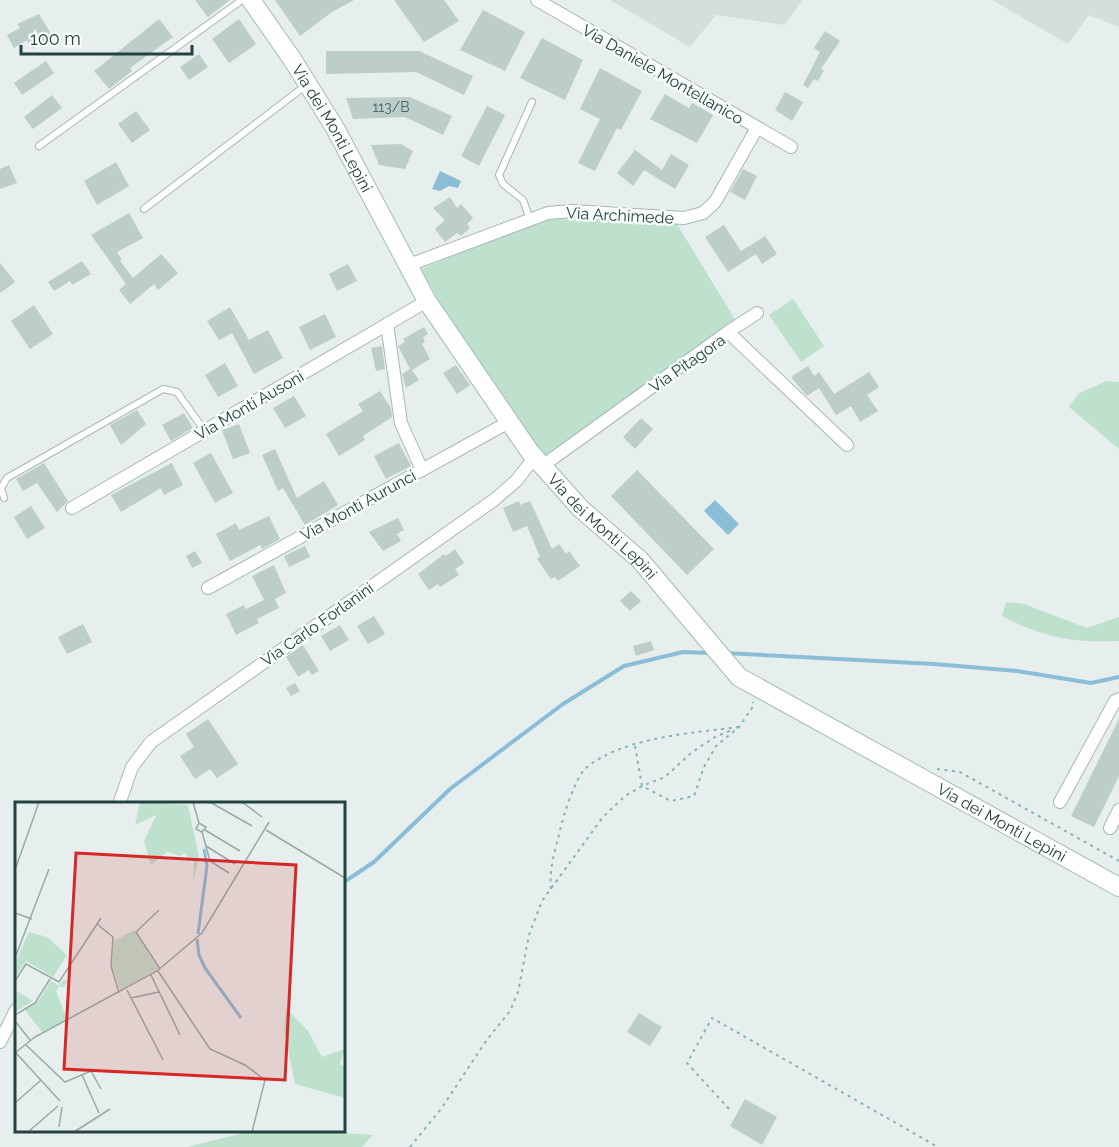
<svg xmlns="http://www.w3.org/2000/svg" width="1119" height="1147" font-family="Raleway,sans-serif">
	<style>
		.built { fill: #d4dfdc }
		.green { fill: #bee1ce }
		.water { fill: #8bbdd7 }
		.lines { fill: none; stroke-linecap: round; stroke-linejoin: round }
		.stream { stroke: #8bbdd7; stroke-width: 4 }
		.building { fill: #bdcdca }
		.lane-casing { stroke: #a8b8b6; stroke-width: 8 }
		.street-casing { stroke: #a8b8b6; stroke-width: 14 }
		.secondary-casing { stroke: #a3bcb8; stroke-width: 20 }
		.path { stroke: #84b5ae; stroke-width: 2; stroke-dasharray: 3 4.5; stroke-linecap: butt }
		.lane { stroke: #fff; stroke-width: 6 }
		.street { stroke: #fff; stroke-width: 12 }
		.secondary { stroke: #fff; stroke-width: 18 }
		.labels { text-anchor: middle; stroke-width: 5; stroke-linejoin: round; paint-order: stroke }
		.number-label { font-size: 14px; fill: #4a6662 }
		.street-label { font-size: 16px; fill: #234340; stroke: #f7fbfa }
		.inset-river { fill: none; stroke: #8bbdd7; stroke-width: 3 }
		.inset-road { fill: none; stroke: #98aaa8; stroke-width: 1.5 }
		.view { fill: #d62828; fill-opacity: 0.15; stroke: #d62828; stroke-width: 3 }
		.inset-edge { fill: none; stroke: #234340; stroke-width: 3 }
	</style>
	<rect width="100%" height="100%" fill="#e6efed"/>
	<!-- built -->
	<g class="built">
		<path d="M610,0H802L785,25L716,15L690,47Z"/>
		<path d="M992,0H1119V27L1089,15L1068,44Z"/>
	</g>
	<!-- green -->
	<g class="green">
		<path d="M556,218L677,224L736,321L544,458L456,331L421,269L542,220Z"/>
		<path d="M793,299L824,346L801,362L769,315Z"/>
		<path d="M1106,381L1119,382V449L1069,407L1078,394Z"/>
		<path d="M1006,602L1024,604L1087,628L1119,617V641C1073,643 1042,637 1002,616Z"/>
		<path d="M316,1131L373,1135L362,1147H187L251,1131Z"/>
	</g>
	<!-- water -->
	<g class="water">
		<path d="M440,171L461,181L458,188L449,186L440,191L432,189Z"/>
		<path d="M715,500L739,524L728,535L704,511Z"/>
	</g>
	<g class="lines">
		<!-- stream -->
		<g class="stream">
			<path d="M726,653L934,664L1017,671L1091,683L1119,677"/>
			<path d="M344,882L374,862L450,789L563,704L624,666L683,652L710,653"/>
		</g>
	</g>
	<!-- building -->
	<g class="building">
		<path d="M195,0H230L208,17Z"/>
		<path d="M275,0H354L332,12L300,36Z"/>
		<path d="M394,0H444L459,21L424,42Z"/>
		<path d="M483,10L525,32L505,71L460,50Z"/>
		<path d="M39,14L51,34L46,37L48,40L32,49L27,40L14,48L7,35L20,28L17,24Z"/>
		<path d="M159,19L173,37L130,68L132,71L109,89L94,71Z"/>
		<path d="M239,19L256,44L229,63L212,39Z"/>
		<path d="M825,31L840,41L821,69L824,70L818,81L814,79L808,88L803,85L820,52L814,48Z"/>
		<path d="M542,38L583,60L565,100L520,78Z"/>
		<path d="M326,51H419L473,76L464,95L416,72L326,74Z"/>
		<path d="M199,54L208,67L189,80L180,67Z"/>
		<path d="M46,61L54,73L22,95L14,83Z"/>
		<path d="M600,68L642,91L621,130L617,128L595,171L578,163L600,119L580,109Z"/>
		<path d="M785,92L803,102L792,121L775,110Z"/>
		<path d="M665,94L689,108L692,103L713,115L697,143L650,119Z"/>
		<path d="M52,95L62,108L33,129L24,117Z"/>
		<path d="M410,97L452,116L443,135L405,117L353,119L346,98Z"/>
		<path d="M487,106L505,115L479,166L461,156Z"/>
		<path d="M136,111L150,130L132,143L118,124Z"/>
		<path d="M401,144L413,151L405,169L379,165L371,145Z"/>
		<path d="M635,150L662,170L671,154L689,165L675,189L644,170L633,186L617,173Z"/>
		<path d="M116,162L129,186L97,205L84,181Z"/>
		<path d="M9,165L17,183L0,189V169Z"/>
		<path d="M743,169L757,176L745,200L730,192Z"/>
		<path d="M450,197L457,208L461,204L473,218L467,224L470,228L461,236L457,233L445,242L435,229L445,220L433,208Z"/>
		<path d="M129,213L143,238L117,252L122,260L120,261L133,278L161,254L178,273L158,290L154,284L130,304L119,290L126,284L91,235Z"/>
		<path d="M724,225L741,251L765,236L777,254L762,264L756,254L728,272L705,237Z"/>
		<path d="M82,261L91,274L72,285L70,281L54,291L48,282Z"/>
		<path d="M0,263L15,282L0,293Z"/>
		<path d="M348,264L357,281L337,291L329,274Z"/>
		<path d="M34,305L53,334L30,349L11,321Z"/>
		<path d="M230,307L249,340L268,330L283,358L254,374L232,333L219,340L207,321Z"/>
		<path d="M325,314L336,337L310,350L299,327Z"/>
		<path d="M424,327L428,334L423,337L425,342L422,344L430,359L412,370L419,380L406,388L402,374L410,369L398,346L405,342L403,339Z"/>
		<path d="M382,346L385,369L376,371L371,348Z"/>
		<path d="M225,363L238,386L218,397L205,375Z"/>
		<path d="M456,365L470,385L457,394L443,373Z"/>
		<path d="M808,366L814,376L819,372L834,394L869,372L879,387L867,395L878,411L860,422L851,406L836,415L819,388L807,396L791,377Z"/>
		<path d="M380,391L391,408L392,417L363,436L365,440L339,456L326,434L363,411L358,404Z"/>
		<path d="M294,396L306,416L285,428L273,408Z"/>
		<path d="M137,410L146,424L121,445L110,425Z"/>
		<path d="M184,413L193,428L171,441L162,425Z"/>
		<path d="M641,418L653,429L635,449L623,437Z"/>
		<path d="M239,424L250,453L233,459L222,430Z"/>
		<path d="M399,443L411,466L386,479L374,456Z"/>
		<path d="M275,449L297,498L324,481L338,505L305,525L283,488L278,491L262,455Z"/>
		<path d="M211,453L233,493L215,503L193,463Z"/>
		<path d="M44,463L68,501L57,512L37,483L23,491L16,479Z"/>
		<path d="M172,463L183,485L164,495L161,488L121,512L111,495Z"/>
		<path d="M637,470L714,549L687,575L611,496Z"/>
		<path d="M519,501L520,505L530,501L552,549L559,544L566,554L569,551L580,566L558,581L555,577L551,579L537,559L540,557L527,526L513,532L503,508Z"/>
		<path d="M31,506L45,528L27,539L14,517Z"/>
		<path d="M269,516L280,539L262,549L260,545L230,561L216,534L236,523L239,530Z"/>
		<path d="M398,518L404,530L397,534L401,541L383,551L369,532Z"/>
		<path d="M305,546L310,557L289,567L284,556Z"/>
		<path d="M455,549L464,563L455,569L459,575L440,587L438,584L429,590L418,574L444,554L446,556Z"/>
		<path d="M195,551L202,563L192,568L186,556Z"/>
		<path d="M274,565L286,593L275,599L279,608L257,619L259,623L236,635L226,614L244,605L246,609L264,600L252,576Z"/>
		<path d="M631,591L641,601L630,611L620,601Z"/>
		<path d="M374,616L385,634L368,644L357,626Z"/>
		<path d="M83,624L92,642L67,654L58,637Z"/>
		<path d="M340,625L349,640L330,651L321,636Z"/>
		<path d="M651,641L654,650L636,656L633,646Z"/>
		<path d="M303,645L319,671L312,675L309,670L298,677L286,657Z"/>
		<path d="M295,683L300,691L291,696L286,688Z"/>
		<path d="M208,719L238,764L217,778L210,769L195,779L180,756L194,747L186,734Z"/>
		<path d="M1119,719V776L1094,827L1071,816Z"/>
		<path d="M639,1013L662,1027L650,1046L627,1032Z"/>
		<path d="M745,1099L777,1117L762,1145L730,1126Z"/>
	</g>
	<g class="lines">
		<!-- lane casing -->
		<g class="lane-casing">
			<g id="lane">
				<path d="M39,146L242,0"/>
				<path d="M144,209L305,86"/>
				<path d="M530,219L523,200L503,184L499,175L532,102"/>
				<path d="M4,498L1,488L7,478L163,389L177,392L204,430"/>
			</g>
		</g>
		<!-- street casing -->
		<g class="street-casing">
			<g id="street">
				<path d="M537,0L791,147"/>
				<path d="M409,265L548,213L571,211L684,218L703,213L715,202L757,128"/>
				<path d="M387,324L401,423L422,470"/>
				<path d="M728,332L757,313"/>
				<path d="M541,467L728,332L847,445"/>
				<path d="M72,508L427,301"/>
				<path d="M208,588L509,422"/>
				<path d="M1060,802L1115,701L1119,699"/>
				<path d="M119,804L132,767L151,742L494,500L516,481L534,458"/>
				<path d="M1110,828L1119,810"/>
				<path d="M0,1042L16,1010"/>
			</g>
		</g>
		<!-- secondary casing -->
		<g class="secondary-casing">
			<g id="secondary">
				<path id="s1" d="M251,0L294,62L335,128L427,301L530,452L581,509L640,560L739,677L1119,887"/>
			</g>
		</g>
		<!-- path -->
		<g class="path">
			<path d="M635,746L642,786L665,777L691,753L715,737L734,729"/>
			<path d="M937,769L960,772L1119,861"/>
			<path d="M551,889C549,869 555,850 560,831C563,816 575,778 586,768C623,737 693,733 739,727"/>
			<path d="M729,1109L687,1063L712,1018L938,1147"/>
			<path d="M410,1147L441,1109L486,1041L510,1011L518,992L529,935L542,901L603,817L625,796L642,786L671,801L694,796L704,767L716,746L739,727L754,705L753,702"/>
		</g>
		<!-- lane -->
		<use href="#lane" class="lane"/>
		<!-- street -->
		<use href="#street" class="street"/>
		<!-- secondary -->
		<use href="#secondary" class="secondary"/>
	</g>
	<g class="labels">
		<!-- number labels -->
		<g class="number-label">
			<text x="391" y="112">113/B</text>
		</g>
		<!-- street labels -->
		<g class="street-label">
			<text transform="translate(663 74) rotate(30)" y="6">Via Daniele Montellanico</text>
			<text dy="6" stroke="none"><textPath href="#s1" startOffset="152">Via dei Monti Lepini</textPath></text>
			<text transform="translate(620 215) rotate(3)" y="6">Via Archimede</text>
			<text transform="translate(687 363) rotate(-35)" y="6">Via Pitagora</text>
			<text transform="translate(249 405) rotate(-30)" y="6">Via Monti Ausoni</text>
			<text transform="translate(358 505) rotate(-29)" y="6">Via Monti Aurunci</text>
			<text dy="6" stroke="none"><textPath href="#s1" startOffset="636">Via dei Monti Lepini</textPath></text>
			<text transform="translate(317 624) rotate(-35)" y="6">Via Carlo Forlanini</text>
			<text dy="6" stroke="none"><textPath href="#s1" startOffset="1140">Via dei Monti Lepini</textPath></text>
		</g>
	</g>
	<!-- overview -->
	<g transform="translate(15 802)">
		<rect width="330" height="330" fill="#e6efed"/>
		<path d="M125,0L173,3L184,55L178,80L179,55L173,56L170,51L165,54L152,50L136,63L129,39L141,13L120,23ZM119,128L143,167L105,188L97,165L99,139ZM14,130L32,135L52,153L38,175L11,159L0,176V161ZM49,177L53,179L49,185L44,184L41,189L52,217L27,230L10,208L24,198L36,179L44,184ZM0,188L18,199L0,210ZM271,206L293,229L307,255L330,247L325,262L330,264V296L280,282L269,227Z" fill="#bee1ce"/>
		<path class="inset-river" d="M183,132L192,64L189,47M182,137L184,153L190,166L226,216"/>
		<path class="inset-road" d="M178,0L184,21M195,0L237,24M227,0L247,15M190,28L225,49M251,28L330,76M187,30L191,25L184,21L181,27L187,30L195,59L214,71M191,44L220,62M0,68L24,0M144,108L121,130L145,167M0,111L17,117M82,122L98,135L96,164L104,191M0,156L34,67M143,169L195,247L230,263L250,278L237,330M136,173L165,233M0,179L11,162L44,180L86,116M112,188L148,258M116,196L144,190M0,213L20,201L35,177M0,219L15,238M10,242L50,280L76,269L86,287M0,251L20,235L142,169L187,131L254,20M1,251L45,299M67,273L84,311M0,301L26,278M44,325L47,305M13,330L43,304M59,330L95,307"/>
		<path class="view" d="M61,51L281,63L270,278L49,267Z"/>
		<rect width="330" height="330" class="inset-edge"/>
	</g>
	<!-- scale -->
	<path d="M21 45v9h171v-9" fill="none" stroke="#234340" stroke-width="3"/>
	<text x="30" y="45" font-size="18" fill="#234340" stroke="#f7fbfa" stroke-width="4.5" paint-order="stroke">100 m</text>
</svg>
